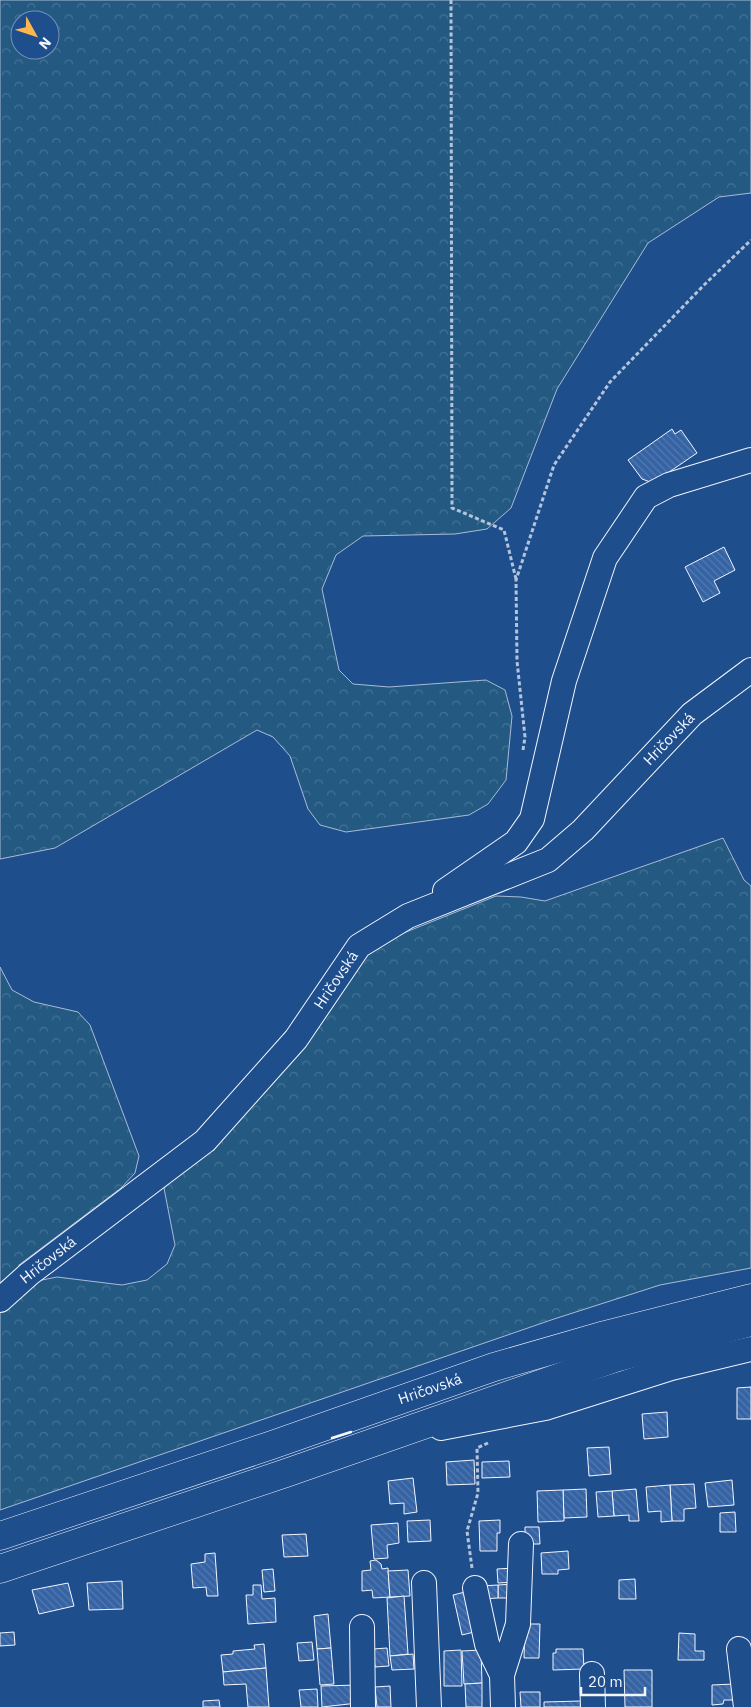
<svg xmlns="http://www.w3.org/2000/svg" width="751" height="1707" font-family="'IBM Plex Sans',sans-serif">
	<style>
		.forest { fill: url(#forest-crowns); stroke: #a8bbd7; fill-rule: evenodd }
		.building { fill: url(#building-back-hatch); stroke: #f2f6ff }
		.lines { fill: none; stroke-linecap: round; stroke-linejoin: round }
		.minor-casing { stroke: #f2f6ff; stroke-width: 26 }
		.major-casing { stroke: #f2f6ff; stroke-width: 29 }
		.path { stroke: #b3c4dc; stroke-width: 3; stroke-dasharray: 4 2.5; stroke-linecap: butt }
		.minor { stroke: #1f4e8c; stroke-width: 24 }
		.major { stroke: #1f4e8c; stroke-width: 28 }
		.wall { stroke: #f2f6ff; stroke-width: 2.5 }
		.labels { text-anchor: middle; stroke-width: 4; stroke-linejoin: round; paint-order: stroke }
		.street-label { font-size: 15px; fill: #f2f6ff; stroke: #1f4e8c }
	</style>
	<defs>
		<pattern id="forest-crowns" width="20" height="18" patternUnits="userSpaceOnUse" patternTransform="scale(1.25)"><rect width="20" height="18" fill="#245a82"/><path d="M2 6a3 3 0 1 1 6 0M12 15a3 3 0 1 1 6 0" fill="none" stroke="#447295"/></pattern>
		<pattern id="building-back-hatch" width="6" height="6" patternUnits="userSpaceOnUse" patternTransform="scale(1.25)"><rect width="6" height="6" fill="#3563a3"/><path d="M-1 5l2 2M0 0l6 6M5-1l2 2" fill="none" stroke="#537ab1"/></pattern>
	</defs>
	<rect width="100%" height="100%" fill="#1f4e8c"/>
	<!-- forest -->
	<g class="forest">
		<path d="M0,0H751V193L719,197L648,243L557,389L511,508L487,529L455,534L363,536L336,555L322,589L339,670L353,684L389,687L486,680L505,690L512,716L506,780L488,804L469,815L346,832L320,825L308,809L290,756L273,737L257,730L55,848L0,859ZM20,20H50V50H20Z"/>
		<path d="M723,838L744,880L751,886V1268L660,1285L554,1319L0,1510V967L12,990L34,1002L78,1012L90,1025L139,1156L135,1173L121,1188L19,1265L17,1277L32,1282L57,1277L122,1285L147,1280L167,1264L175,1245L163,1183L362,957L381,942L496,896L521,897L545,901Z"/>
	</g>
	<!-- building -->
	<g class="building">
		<path d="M672,429L675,434L681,430L697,453L653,483L642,479L628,460Z"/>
		<path d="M724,547L735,570L714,581L720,593L703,602L685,567Z"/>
		<path d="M751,1387V1419H737V1388Z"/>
		<path d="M667,1412L668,1437L644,1439L642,1414Z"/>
		<path d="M609,1447L611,1474L589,1476L587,1448Z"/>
		<path d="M474,1460L475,1484L447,1485L446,1462Z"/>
		<path d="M509,1461L510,1477L482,1478V1462Z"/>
		<path d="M413,1478L417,1512L404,1514V1503L390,1504L388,1481Z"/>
		<path d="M732,1480L734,1505L708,1507L705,1483Z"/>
		<path d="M694,1484L696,1508L684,1509V1521H672L670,1485Z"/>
		<path d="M670,1485L672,1521L661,1522V1511L648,1512L646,1487Z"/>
		<path d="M586,1489L587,1517L564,1518L563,1490Z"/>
		<path d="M636,1489L639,1521H629V1515L614,1516L612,1491Z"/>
		<path d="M563,1490L564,1521L538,1522L537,1491Z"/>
		<path d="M612,1491L614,1516L598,1517L596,1492Z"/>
		<path d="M735,1512L736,1532H720V1513Z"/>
		<path d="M430,1520L431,1541L408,1542L407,1521Z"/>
		<path d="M500,1520V1533H497V1551H480L479,1521Z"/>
		<path d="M398,1523L399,1543L387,1545L388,1558L374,1559L371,1525Z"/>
		<path d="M525,1527H539L540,1544H525Z"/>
		<path d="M306,1534L308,1556L284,1557L282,1535Z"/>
		<path d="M568,1551L569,1569L558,1570V1574H542L541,1553Z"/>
		<path d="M215,1553L218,1596H207L206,1587L193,1588L191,1564L205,1562V1554Z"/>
		<path d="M376,1560L381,1564L382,1569L388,1568L390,1597L373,1598L372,1590L362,1591V1571L371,1570L370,1561Z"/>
		<path d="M514,1568L515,1582L498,1583L497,1569Z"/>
		<path d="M273,1569L275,1591L264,1592L262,1570Z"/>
		<path d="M408,1570L410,1596L390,1597L388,1571Z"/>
		<path d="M635,1579L636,1599H619V1580Z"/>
		<path d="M122,1581L123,1609L89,1610L87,1583Z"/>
		<path d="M68,1583L74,1606L39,1614L32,1590Z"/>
		<path d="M514,1584L515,1598H498V1585Z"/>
		<path d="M253,1585H261L262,1599L275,1598L276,1622L248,1624L246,1595H253Z"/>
		<path d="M498,1585V1598L481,1599V1586Z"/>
		<path d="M469,1591L478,1631L462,1635L453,1595Z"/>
		<path d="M404,1596L408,1654L390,1656L387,1598Z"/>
		<path d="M328,1614L331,1648L317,1649L314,1616Z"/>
		<path d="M525,1624H540L539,1658H524Z"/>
		<path d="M14,1632L15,1645L0,1646V1633Z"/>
		<path d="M679,1633L695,1634V1651H704V1660H678Z"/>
		<path d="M312,1642L314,1660L299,1661L297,1643Z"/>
		<path d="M264,1644L266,1668L223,1672L221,1655L233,1654V1651L255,1649L254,1645Z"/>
		<path d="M331,1648L334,1684L320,1685L317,1649Z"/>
		<path d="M387,1648L389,1666L375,1667L373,1649Z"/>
		<path d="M556,1649H583L584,1669L553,1670V1653H556Z"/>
		<path d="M461,1650L462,1686H444V1651Z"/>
		<path d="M481,1650L482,1683L464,1684L462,1651Z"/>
		<path d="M413,1654L414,1669L392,1670L390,1656Z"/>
		<path d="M266,1668L269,1707H248L246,1684L224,1685L223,1672Z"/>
		<path d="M624,1670H652V1707H625Z"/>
		<path d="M482,1683V1707H466L465,1684Z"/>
		<path d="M734,1684V1700H724L723,1704L712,1705V1685Z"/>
		<path d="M358,1685V1703L322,1707L321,1686Z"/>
		<path d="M390,1686L391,1707H377L375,1687Z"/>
		<path d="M317,1689L318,1707H301L299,1690Z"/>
		<path d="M520,1692H540V1707H521Z"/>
		<path d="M219,1700L220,1707H203V1701Z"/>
		<path d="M581,1701V1707H544V1702Z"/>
	</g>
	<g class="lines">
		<!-- minor casing -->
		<g class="minor-casing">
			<g id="minor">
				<path d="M445,891L516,842L532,819L564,681L605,558L646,497L669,485L751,460"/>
				<path d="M0,1300L29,1274L205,1141L296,1039L359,946L408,916L548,860L583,830L692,714L751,670"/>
				<path d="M441,1428L545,1408L671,1368L751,1349"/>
				<path d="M424,1583L429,1707"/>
				<path d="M475,1588L487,1644L502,1675"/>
				<path d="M362,1627L363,1707"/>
				<path d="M739,1649L746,1707"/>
				<path d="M592,1674L593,1707"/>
				<path d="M503,1707L502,1675L518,1624L521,1544"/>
			</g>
		</g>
		<!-- major casing -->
		<g class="major-casing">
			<g id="major">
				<path d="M0,1536L272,1445L494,1367L605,1335L751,1298"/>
				<path d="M0,1569L286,1473L615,1358L751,1322"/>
			</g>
		</g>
		<!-- path -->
		<g class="path">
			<path d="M451,0L452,508L504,530L516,579"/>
			<path d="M523,750L525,737L517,661L516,580L554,465L610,382L704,285L751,240"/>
			<path d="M472,1568L467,1531L478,1493L477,1448L488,1443"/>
		</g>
		<!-- minor -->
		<use href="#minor" class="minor"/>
		<!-- major -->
		<use href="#major" class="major"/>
		<!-- wall -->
		<path class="wall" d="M332,1438L351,1432"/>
	</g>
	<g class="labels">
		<!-- street labels -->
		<g class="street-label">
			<text transform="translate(669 739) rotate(-46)" y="5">Hričovská</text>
			<text transform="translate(336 980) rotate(-56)" y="5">Hričovská</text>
			<text transform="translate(48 1260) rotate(-38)" y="5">Hričovská</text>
			<text transform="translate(430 1389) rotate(-19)" y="5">Hričovská</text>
		</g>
	</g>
	<!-- north arrow -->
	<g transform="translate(35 35) rotate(130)"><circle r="24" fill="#1f4e8c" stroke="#7391ba"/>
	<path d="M0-4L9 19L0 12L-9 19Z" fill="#ffb74d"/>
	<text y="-8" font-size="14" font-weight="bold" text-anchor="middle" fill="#f2f6ff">N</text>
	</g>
	<!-- scale -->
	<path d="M581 1687v8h64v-8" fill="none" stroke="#f2f6ff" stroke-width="2.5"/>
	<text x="588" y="1687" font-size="15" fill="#f2f6ff" stroke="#1f4e8c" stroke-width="4" paint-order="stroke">20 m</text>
</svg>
